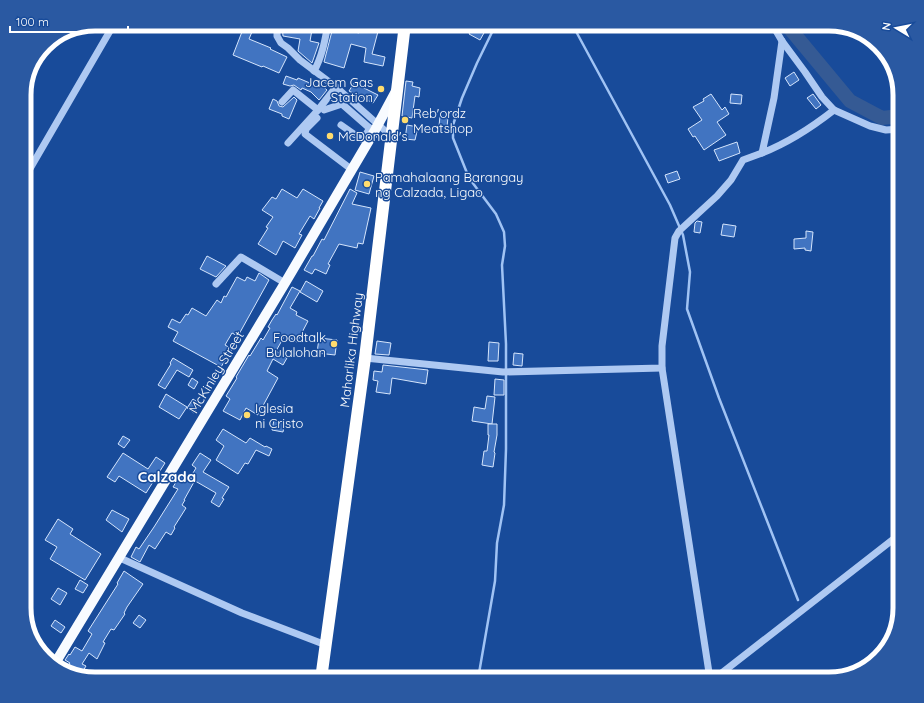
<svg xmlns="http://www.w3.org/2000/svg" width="924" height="703" font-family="Quicksand,sans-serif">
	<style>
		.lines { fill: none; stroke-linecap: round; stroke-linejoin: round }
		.stream { stroke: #a0c3f4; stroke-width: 2.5 }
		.river { stroke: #355a94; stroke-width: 14 }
		.building { fill: #4174c1; stroke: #d5e5fc }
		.minor { stroke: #aec9f2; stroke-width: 7 }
		.major { stroke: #f8fbff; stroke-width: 10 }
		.highway { stroke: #fff; stroke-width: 12 }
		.poi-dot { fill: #ffdc6e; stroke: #184b9a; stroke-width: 1.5 }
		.labels { text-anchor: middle; stroke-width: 3; stroke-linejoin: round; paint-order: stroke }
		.poi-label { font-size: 13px; fill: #fff; stroke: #184b9a; text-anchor: start }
		.street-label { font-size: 13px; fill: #fff; stroke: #184b9a }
		.quarter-label { font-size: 15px; font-weight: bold; fill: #fff; stroke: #184b9a }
		.rim { fill: none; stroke: #fff; stroke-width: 5 }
	</style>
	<rect width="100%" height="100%" fill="#184b9a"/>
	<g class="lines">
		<!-- stream -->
		<g class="stream">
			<path d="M572,24L670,205L683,235L690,272L687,309L719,398L798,600"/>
			<path d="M478,679L495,581L497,543L504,505L506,449V344L502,265L505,246L504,232L496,214L469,178L453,138V125L462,98L477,63L496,24"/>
		</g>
		<!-- river -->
		<path class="river" d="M786,24L850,101L882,118L900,116"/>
	</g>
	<!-- building -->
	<g class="building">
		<path d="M245,24L254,27L249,39L271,48L270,49L287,57L279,73L263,66L262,67L233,55Z"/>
		<path d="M282,24H313L310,41L319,43L312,63L298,51L300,39L283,36Z"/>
		<path d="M361,24H380L372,54L385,57L383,66L364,62L366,48L351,44L344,68L324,62L332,31L336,32L337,28L359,33Z"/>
		<path d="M474,24H489L480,40L469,34Z"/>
		<path d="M794,72L799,80L790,86L785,78Z"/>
		<path d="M286,76L297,80L298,78L317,86L319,83L327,90L319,100L311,92L302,88L301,90L294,85L290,86L283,84Z"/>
		<path d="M406,81L413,82L412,86L420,88L419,97L415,96L412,118L402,116Z"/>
		<path d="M354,83L378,95L373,103L349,91Z"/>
		<path d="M711,94L722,110L725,107L729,114L717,122L726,135L704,150L695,136L693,137L688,129L702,120L693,107L704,101L703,99Z"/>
		<path d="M731,94L742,95L741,104L730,103Z"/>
		<path d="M813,94L821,105L816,109L807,98Z"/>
		<path d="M294,97L297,100L289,119L282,116V114L269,109L273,99L277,101L279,106L283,107Z"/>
		<path d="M440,116L448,117L447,127L439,126Z"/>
		<path d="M407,125L418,127L415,140L405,139Z"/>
		<path d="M737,142L740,153L719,161L714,150Z"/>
		<path d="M677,171L680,179L668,183L665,175Z"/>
		<path d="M360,172L374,176L369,194L355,190Z"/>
		<path d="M282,189L297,198L303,189L323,201L319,208H320L314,219L310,216L299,234L302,235L295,248L283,241L276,255L258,244L268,228L266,227L273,217L262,210L272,197L276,199Z"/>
		<path d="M350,189L357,193L352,204L371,208L363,244L358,243L357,248L339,244L328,264L330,265L326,274L315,269L312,274L304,270L312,256H313L322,239L324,240Z"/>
		<path d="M697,221L702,222L700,233L694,232L695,223Z"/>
		<path d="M723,224L736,226L734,237L721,235Z"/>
		<path d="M806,231L813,232L811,251L805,250V248L794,249V239L806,238Z"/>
		<path d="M207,256L226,266L216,277L200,269Z"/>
		<path d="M259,273L269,280L238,336L232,333L225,345L232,349L221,367L173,341L178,332L168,327L172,319L180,323L186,314L188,315L192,308L206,316L217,300L221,303L224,296L226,297L237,277L245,281L247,277L255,281Z"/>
		<path d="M306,281L323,291L317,302L300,292Z"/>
		<path d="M292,287L300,291L290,308L297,312L296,315L308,321L297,342L285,335L276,351L287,358L283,365L273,359L267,371L278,378L258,415L246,408L240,420L223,411L230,399L226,396L237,378L236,377L249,355L250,356L261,338L263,340L270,328L268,327L272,320L276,314L277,315Z"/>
		<path d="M319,338L337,340L335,355L317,353Z"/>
		<path d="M377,341L391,343L389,355L375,354Z"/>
		<path d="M489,342L499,343L498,361H488Z"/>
		<path d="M514,353L523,354L522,366L513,365Z"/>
		<path d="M173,358L193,370L189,377L177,370L165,389L158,385L171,364L170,363Z"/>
		<path d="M383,365L428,370L426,384L392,378L390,394L376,392L378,381L373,380L374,371L382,372Z"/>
		<path d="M192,378L198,382L194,389L188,385Z"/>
		<path d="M495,379L504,380V395H494Z"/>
		<path d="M166,394L187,407L179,419L159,407Z"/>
		<path d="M487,396L495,397L492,424L472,421L474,407L485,409Z"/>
		<path d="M193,399L200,404L194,413L187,408Z"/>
		<path d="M274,420L285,422L283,432L272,430Z"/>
		<path d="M488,424H497V435L494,452L495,453L493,467L482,465L484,451H487L489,435H488Z"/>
		<path d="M223,429L246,443L250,438L265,447L266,446L272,449L269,456L256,450L248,464L245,463L238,474L216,460L224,446L216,440Z"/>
		<path d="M123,436L130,440L124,448L118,444Z"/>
		<path d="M123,453L148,469L156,457L165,463L146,493L119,476L115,482L107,477Z"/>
		<path d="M200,453L211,460L203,472L229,487L222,498L224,499L219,507L211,502L216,493L190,478L196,468L192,465Z"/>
		<path d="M181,474L194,482L184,500H185L182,505L186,508L174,527L175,528L171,535L166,532L155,549L149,545L140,562L131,557L136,547L139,549L154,527L178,489L173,487Z"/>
		<path d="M112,510L129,519L122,532L106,520Z"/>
		<path d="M58,519L73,529L70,534L101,554L85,580L50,559L57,547L45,540Z"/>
		<path d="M124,571L143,584L127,607L124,613L125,614L114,630L111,629L103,642L105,643L97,659L89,653L82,664L86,666L81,674L65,669L70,663L65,660L69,654L70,655L75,647L82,651L92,634L88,631L118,584L117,583Z"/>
		<path d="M80,580L88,585L83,593L75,589Z"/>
		<path d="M58,588L67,593L60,605L51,599Z"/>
		<path d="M139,615L146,620L140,628L133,623Z"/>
		<path d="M55,620L65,627L61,633L51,626Z"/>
	</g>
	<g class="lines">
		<!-- minor -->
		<g class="minor">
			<path d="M277,24V36L281,43L288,48L300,60L336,87L391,136"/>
			<path d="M772,24L782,41L805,72L822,97L834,110L870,126L886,130L900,129"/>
			<path d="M782,41L774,98L762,153C790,142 811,128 834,110"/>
			<path d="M314,71C322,57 325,40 328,24"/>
			<path d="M282,102L293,90L318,110"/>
			<path d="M324,110L342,104L374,132"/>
			<path d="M317,118L306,129L305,134L351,169"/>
			<path d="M341,125L361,139H363L370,128"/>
			<path d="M288,143L318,110L336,87"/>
			<path d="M24,179L114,24"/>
			<path d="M216,284L241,257L285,283"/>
			<path d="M365,358L503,372L662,368V346L675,238L679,231L717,196L731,180L743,160L762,153"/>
			<path d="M662,368L710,679"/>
			<path d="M120,558L242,613L326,645"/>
			<path d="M714,679L900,534"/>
		</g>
		<!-- major -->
		<path class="major" d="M54,665L285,283L374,132L396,91"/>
		<!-- highway -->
		<path class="highway" d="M321,679L365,358L405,24"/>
	</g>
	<!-- markers -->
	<g class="poi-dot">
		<circle cx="381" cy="89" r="4"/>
		<circle cx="405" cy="120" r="4"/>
		<circle cx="330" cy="136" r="4"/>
		<circle cx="367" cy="184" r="4"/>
		<circle cx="334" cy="344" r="4"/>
		<circle cx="247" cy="415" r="4"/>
	</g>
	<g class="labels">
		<!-- poi labels -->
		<g class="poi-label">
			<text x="373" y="87" text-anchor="end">Jacem Gas<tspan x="373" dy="15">Station</tspan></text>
			<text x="413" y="118">Reb'ordz<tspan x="413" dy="15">Meatshop</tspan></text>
			<text x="338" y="141">McDonald's</text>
			<text x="375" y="182">Pamahalaang Barangay<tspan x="375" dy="15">ng Calzada, Ligao</tspan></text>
			<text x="326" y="342" text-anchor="end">Foodtalk<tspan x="326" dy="15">Bulalohan</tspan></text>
			<text x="255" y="413">Iglesia<tspan x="255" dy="15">ni Cristo</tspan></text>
		</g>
		<!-- street labels -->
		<g class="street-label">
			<text transform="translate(351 350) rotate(-83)" y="5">Maharlika Highway</text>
			<text transform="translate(216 372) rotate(-59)" y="5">McKinley Street</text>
		</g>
		<!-- quarter labels -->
		<g class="quarter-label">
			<text x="167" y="482">Calzada</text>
		</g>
	</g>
	<!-- crop -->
	<path d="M0 0H924V703H0ZM95 31H829A64 64 0 0 1 893 95V608A64 64 0 0 1 829 672H95A64 64 0 0 1 31 608V95A64 64 0 0 1 95 31Z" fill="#2a59a2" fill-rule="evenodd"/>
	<path class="rim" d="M95 31H829A64 64 0 0 1 893 95V608A64 64 0 0 1 829 672H95A64 64 0 0 1 31 608V95A64 64 0 0 1 95 31Z"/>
	<!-- north arrow -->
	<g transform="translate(896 28) rotate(280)" stroke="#184b9a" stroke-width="3" paint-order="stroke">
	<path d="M0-3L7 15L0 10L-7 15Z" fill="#ffffff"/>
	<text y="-6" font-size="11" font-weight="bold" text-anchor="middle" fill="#ffffff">N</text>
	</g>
	<!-- scale -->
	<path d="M10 26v6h118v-6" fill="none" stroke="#ffffff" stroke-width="2"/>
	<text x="16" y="26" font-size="12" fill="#ffffff" stroke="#184b9a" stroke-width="3" paint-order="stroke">100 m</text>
</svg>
